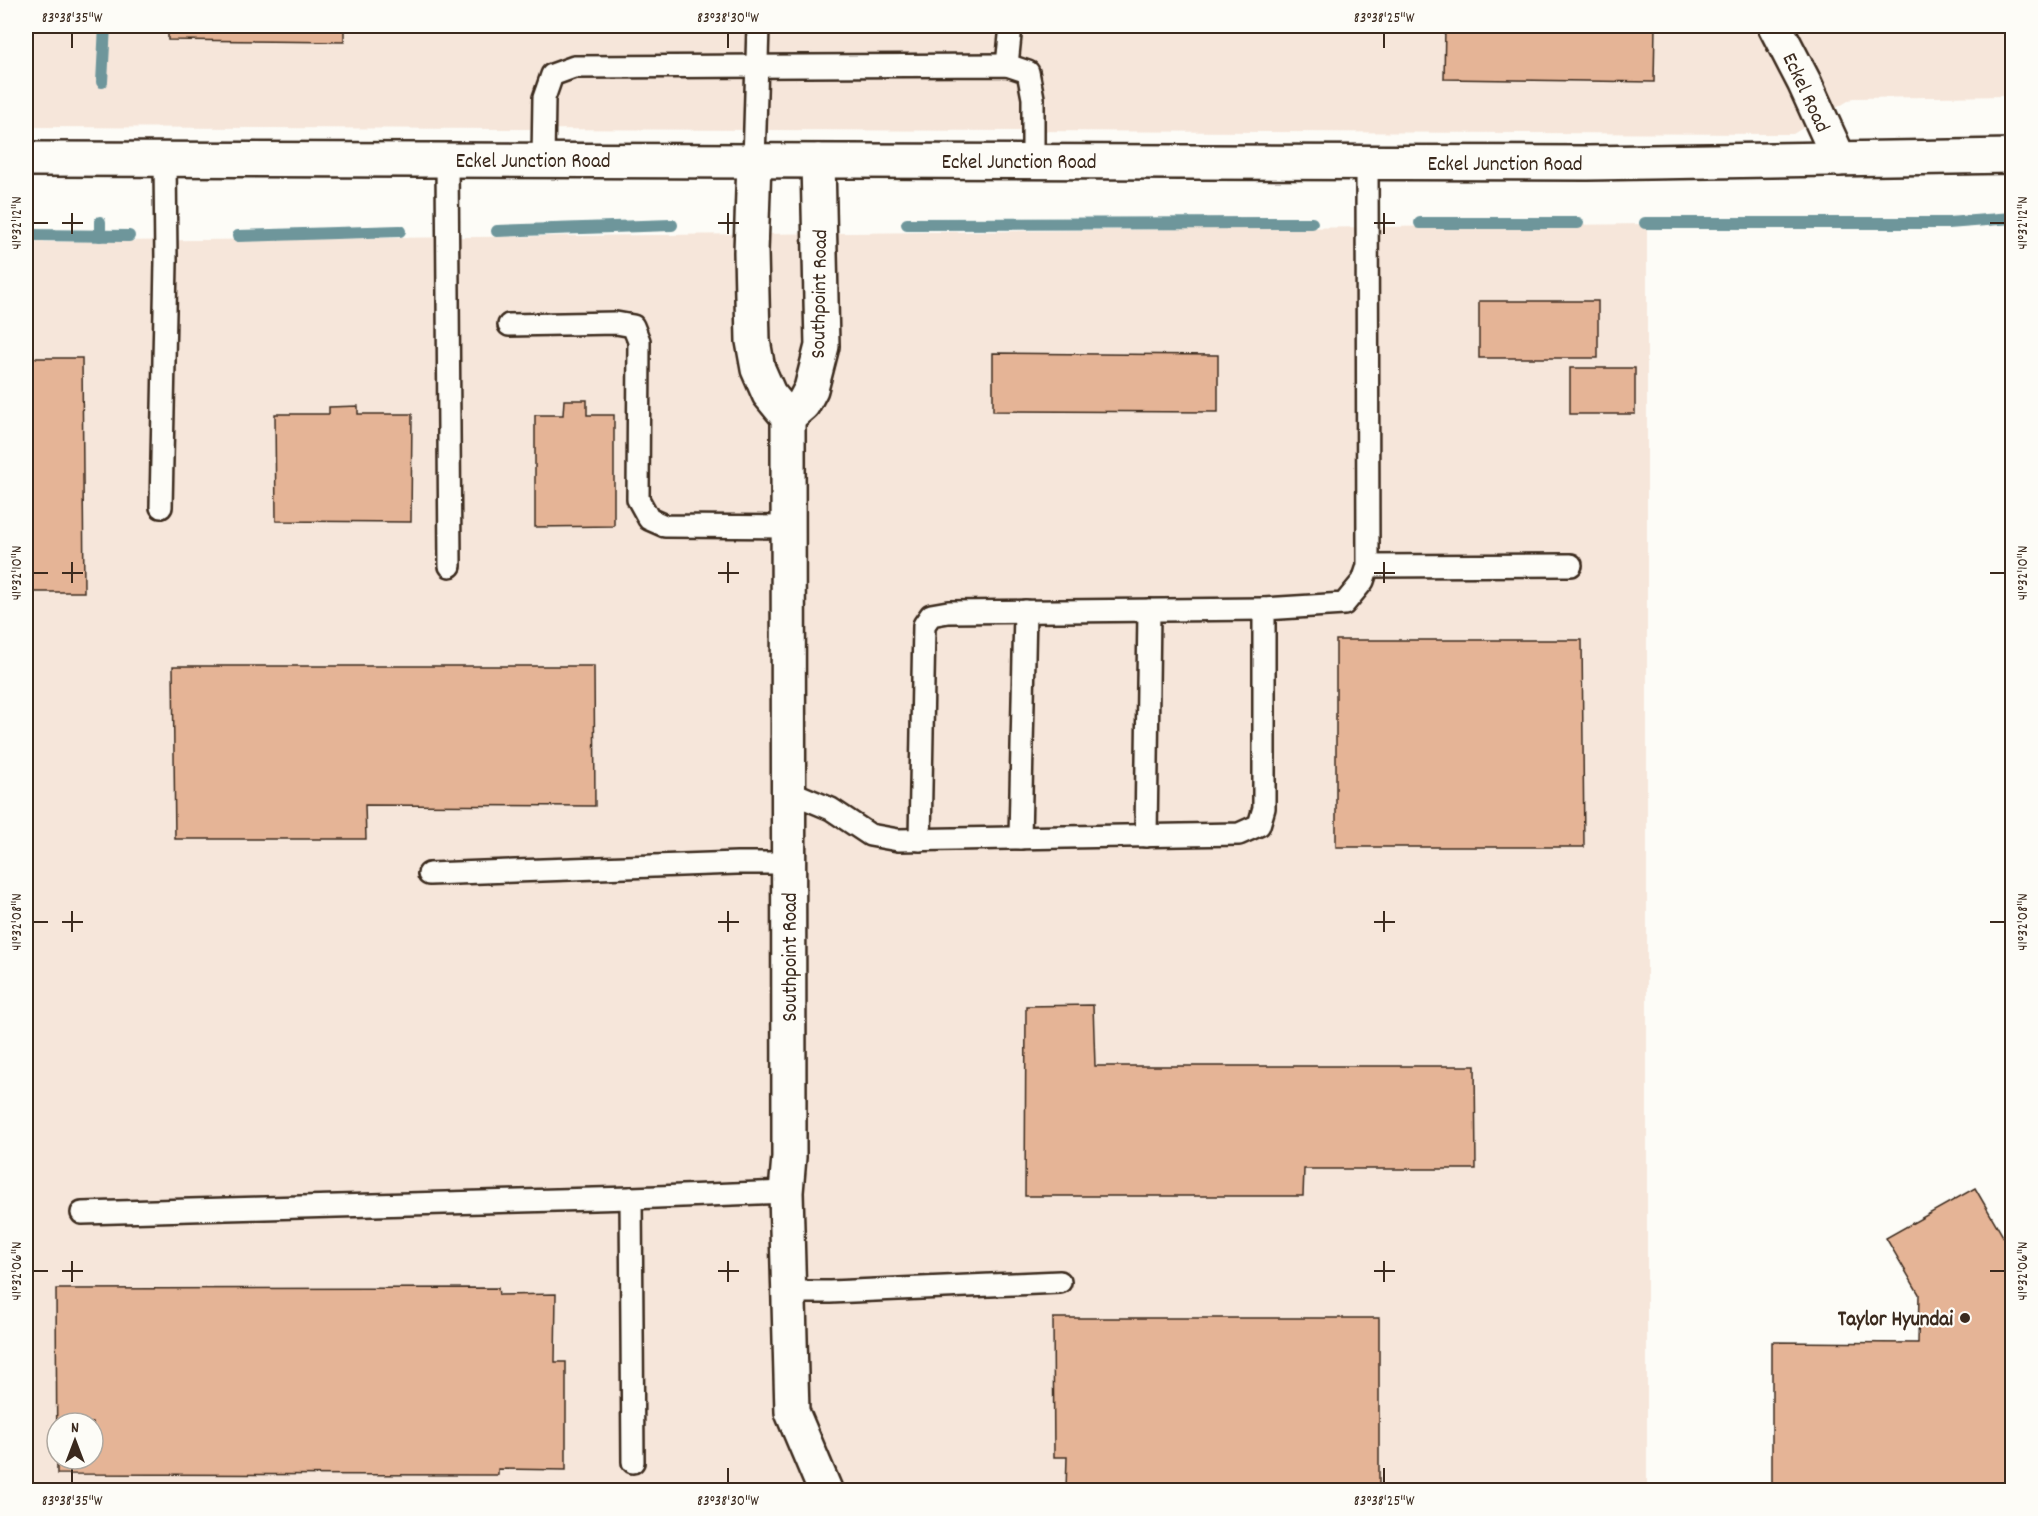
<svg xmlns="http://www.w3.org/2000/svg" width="2038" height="1516" font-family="Dekko,sans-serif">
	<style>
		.built { fill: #f6e6da; fill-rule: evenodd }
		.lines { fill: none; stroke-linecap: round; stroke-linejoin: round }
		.stream { stroke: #6e969b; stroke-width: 12 }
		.building { fill: #e5b496; stroke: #3b2a1e; stroke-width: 1.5; fill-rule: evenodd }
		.lane-casing { stroke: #3b2a1e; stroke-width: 26 }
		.street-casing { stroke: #3b2a1e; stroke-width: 38 }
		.secondary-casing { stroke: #3b2a1e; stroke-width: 38 }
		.lane { stroke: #fdfcf7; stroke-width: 21 }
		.street { stroke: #fdfcf7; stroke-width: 33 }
		.secondary { stroke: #fdfcf7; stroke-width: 33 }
		.ticks { fill: none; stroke: #3b2a1e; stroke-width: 2 }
		.poi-dot { fill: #3b2a1e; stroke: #fdfcf7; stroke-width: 2 }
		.labels { text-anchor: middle; stroke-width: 4.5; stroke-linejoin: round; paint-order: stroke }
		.street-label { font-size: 21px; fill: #3b2a1e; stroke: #fdfcf7 }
		.poi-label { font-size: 21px; font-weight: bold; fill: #3b2a1e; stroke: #fdfcf7; text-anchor: end }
		.neatline { fill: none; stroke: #3b2a1e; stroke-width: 2 }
		.ticks-label { font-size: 15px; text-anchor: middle; fill: #3b2a1e }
	</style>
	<rect width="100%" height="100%" fill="#fdfcf7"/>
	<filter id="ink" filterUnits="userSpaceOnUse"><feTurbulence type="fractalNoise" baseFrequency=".0167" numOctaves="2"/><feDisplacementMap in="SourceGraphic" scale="12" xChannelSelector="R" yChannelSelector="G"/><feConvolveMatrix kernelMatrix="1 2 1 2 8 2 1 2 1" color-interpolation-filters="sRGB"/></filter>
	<g filter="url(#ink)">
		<!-- built -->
		<g class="built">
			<path d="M26,26H2012V96L1853,98L1793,134L26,127Z"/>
			<path d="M1647,224V1490H26V242ZM57,1423H93V1459H57Z"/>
		</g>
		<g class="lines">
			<!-- stream -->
			<g class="stream">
				<path d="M102,82L105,26"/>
				<path d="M1420,223H1578"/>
				<path d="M1645,223H1948L2012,218"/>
				<path d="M907,224L1312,223"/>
				<path d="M497,231L672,225"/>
				<path d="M26,235L129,236"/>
				<path d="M100,236V222"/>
				<path d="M238,236L400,231"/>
			</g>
		</g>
		<!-- building -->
		<g class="building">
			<path d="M168,26H344V42L168,40Z"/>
			<path d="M1445,26H1655L1654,82L1444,79Z"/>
			<rect x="1479" y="301" width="119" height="57"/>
			<path d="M993,353L1218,355V412L993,411Z"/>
			<path d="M26,358H82L84,592H26Z"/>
			<rect x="1570" y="368" width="65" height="46"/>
			<path d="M564,400H587V415H614V526L535,527V415H563Z"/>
			<path d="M358,406V414H412L411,522L276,521L275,414H329V407Z"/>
			<path d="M1336,640H1582L1584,847H1336Z"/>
			<path d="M173,666H594L595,806L365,805L366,839H175Z"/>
			<path d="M1093,1005L1095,1066H1475L1476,1169H1304L1303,1196H1025L1026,1006Z"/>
			<path d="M1975,1188L2008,1245L2012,1242V1490H1958L1954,1488V1490H1772V1342L1918,1343L1919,1294L1886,1238Z"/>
			<path d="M498,1288L499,1295L556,1294L555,1362H566V1470L498,1469V1475L57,1474L56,1289ZM57,1423H93V1459H57Z"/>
			<path d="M1053,1318H1379V1490H1066L1067,1457H1054Z"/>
		</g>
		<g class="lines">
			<!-- lane casing -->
			<g class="lane-casing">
				<g id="lane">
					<path d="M1007,65L1011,26"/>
					<path d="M447,160L450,566"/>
					<path d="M543,160L544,98L552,75L574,67L1007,65L1028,72L1033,98V162"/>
					<path d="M754,161L758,26"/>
					<path d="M509,325L616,323L633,326L639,341L638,499L649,519L665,526L788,527"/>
					<path d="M161,507L166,262L165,160"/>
					<path d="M1368,566L1571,565"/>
					<path d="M788,791L831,809L870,835L898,840L1239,834L1259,825L1264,808V609L1344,604L1363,581L1368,566L1367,162"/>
					<path d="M1146,836L1149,610"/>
					<path d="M1020,838L1025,611"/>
					<path d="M920,840L924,625L931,615L948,612L1264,609"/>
					<path d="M429,874L737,863H789"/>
					<path d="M631,1198L633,1462"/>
					<path d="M82,1213L631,1198L786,1192"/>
					<path d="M789,1292H830L1060,1282"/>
				</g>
			</g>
			<!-- street casing -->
			<g class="street-casing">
				<g id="street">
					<path d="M1775,26L1804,82L1839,159"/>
					<path d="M754,161L751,252L753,341L758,369L769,394L788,417L789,1157L786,1192L792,1412L825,1490"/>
					<path d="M788,417L803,404L811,389L822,346L818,161"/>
				</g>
			</g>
			<!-- secondary casing -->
			<g class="secondary-casing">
				<path id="secondary" d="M26,159L1588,163L2012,156"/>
			</g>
			<!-- lane -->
			<use href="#lane" class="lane"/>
			<!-- street -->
			<use href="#street" class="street"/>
			<!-- secondary -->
			<use href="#secondary" class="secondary"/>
		</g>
	</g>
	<!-- ticks -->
	<path class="ticks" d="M72,33V48M728,33V48M1384,33V48M72,213V234M728,213V234M1384,213V234M33,223H48M62,223H83M718,223H739M1374,223H1395M1990,223H2005M72,562V583M728,562V583M1384,562V583M33,573H48M62,573H83M718,573H739M1374,573H1395M1990,573H2005M72,911V932M728,911V932M1384,911V932M33,922H48M62,922H83M718,922H739M1374,922H1395M1990,922H2005M72,1261V1282M728,1261V1282M1384,1261V1282M33,1271H48M62,1271H83M718,1271H739M1374,1271H1395M1990,1271H2005M72,1468V1483M728,1468V1483M1384,1468V1483"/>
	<!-- markers -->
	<circle class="poi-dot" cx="1965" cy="1318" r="6"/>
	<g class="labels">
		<!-- street labels -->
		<g class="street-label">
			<text transform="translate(1807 92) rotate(65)" y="7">Eckel Road</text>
			<text x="533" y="167">Eckel Junction Road</text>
			<text x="1019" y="168">Eckel Junction Road</text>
			<text x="1505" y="170">Eckel Junction Road</text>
			<text transform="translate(818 294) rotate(-89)" y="7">Southpoint Road</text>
			<text transform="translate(789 957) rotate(-90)" y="7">Southpoint Road</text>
		</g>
		<!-- poi labels -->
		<g class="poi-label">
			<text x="1953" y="1325">Taylor Hyundai</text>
		</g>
	</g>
	<!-- margin -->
	<rect width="2038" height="1516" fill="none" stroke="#fdfcf7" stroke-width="66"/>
	<!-- north arrow -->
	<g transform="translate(75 1441)"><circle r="28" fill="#fdfcf7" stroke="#afa8a0" stroke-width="1.5"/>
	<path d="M0-4.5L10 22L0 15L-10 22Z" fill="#3b2a1e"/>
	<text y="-9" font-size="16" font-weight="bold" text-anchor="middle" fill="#3b2a1e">N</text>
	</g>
	<rect x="33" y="33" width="1972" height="1450" class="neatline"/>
	<g class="ticks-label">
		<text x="72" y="22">83°38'35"W</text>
		<text x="728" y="22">83°38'30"W</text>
		<text x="1384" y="22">83°38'25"W</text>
		<text transform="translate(16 223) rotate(-90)" y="5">41°32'12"N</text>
		<text transform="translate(2022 223) rotate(-90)" y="5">41°32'12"N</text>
		<text transform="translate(16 573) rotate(-90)" y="5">41°32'10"N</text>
		<text transform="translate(2022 573) rotate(-90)" y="5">41°32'10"N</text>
		<text transform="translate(16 922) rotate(-90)" y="5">41°32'08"N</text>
		<text transform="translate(2022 922) rotate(-90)" y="5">41°32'08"N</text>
		<text transform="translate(16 1271) rotate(-90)" y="5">41°32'06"N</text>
		<text transform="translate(2022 1271) rotate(-90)" y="5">41°32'06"N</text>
		<text x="72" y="1505">83°38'35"W</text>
		<text x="728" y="1505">83°38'30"W</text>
		<text x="1384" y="1505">83°38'25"W</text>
	</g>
</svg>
